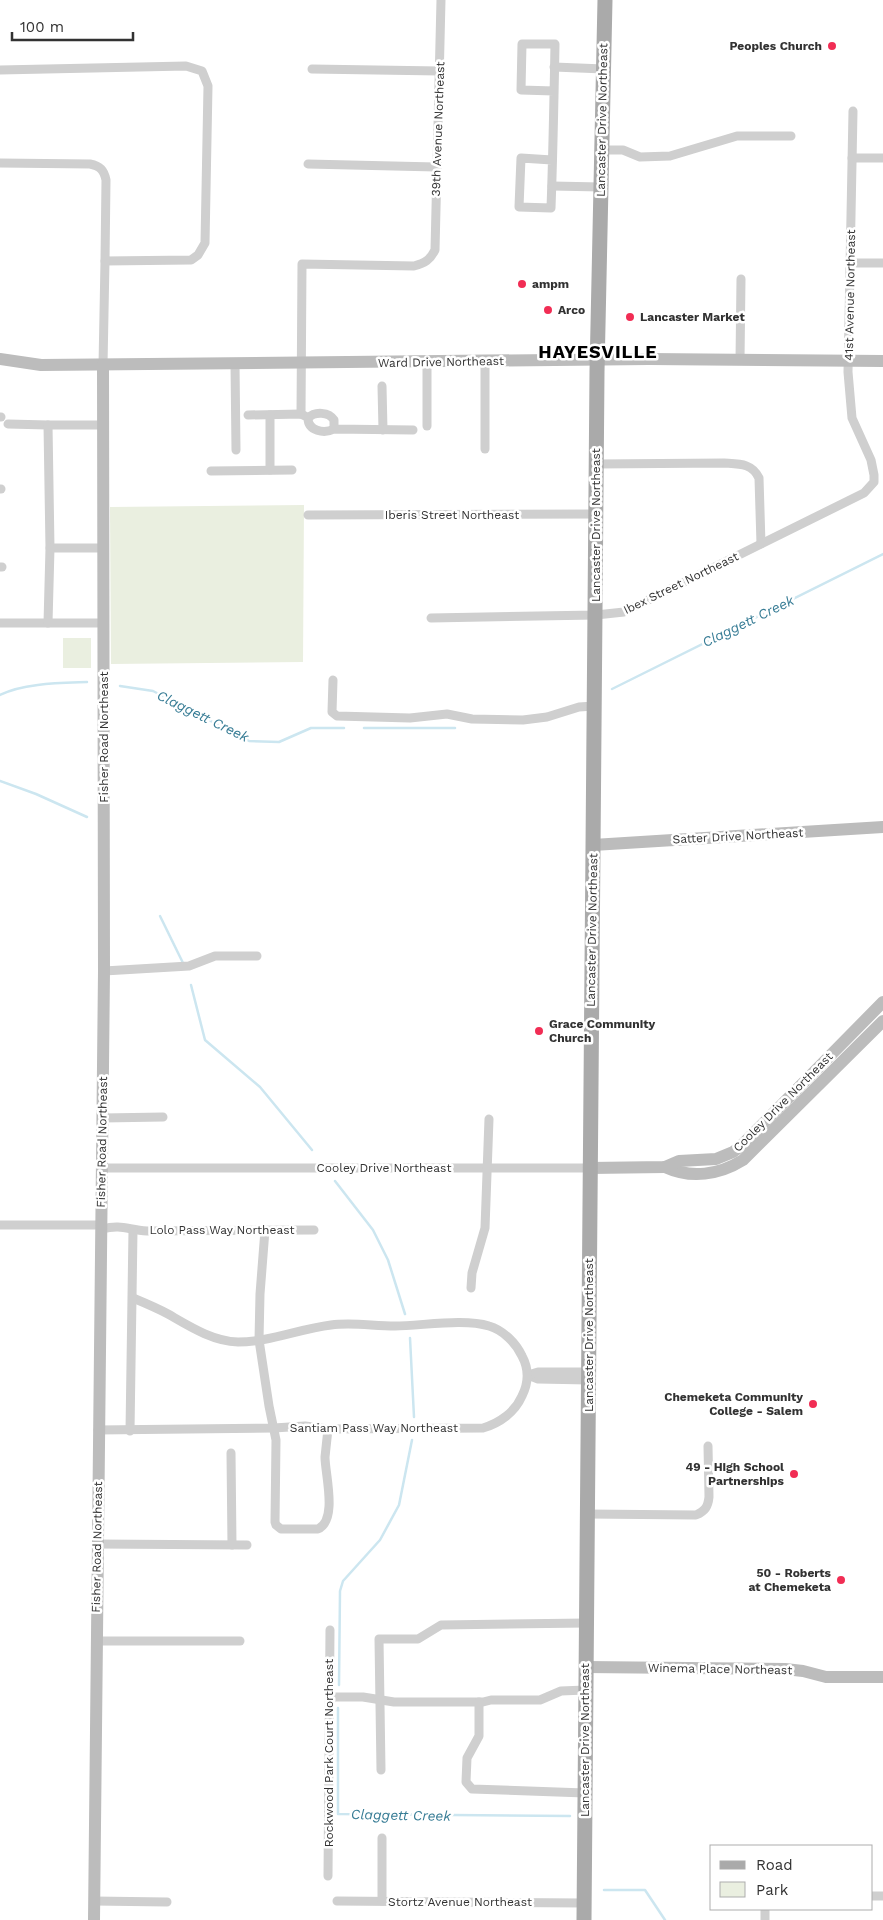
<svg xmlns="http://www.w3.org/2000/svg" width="883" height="1920" font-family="'Work Sans',sans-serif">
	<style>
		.green { fill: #eaefe0 }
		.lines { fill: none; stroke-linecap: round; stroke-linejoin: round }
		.stream { stroke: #cce6f0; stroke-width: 2.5 }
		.street { stroke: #cfcfcf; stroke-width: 9 }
		.secondary { stroke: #bcbcbc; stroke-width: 12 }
		.primary { stroke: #aaa; stroke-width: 15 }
		.poi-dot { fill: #f12d54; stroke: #fff; stroke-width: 2 }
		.labels { text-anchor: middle; stroke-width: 5; stroke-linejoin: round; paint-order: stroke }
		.poi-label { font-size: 12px; font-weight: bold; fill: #323232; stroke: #fff; text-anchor: end }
		.street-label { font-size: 12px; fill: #323232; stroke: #fff }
		.water-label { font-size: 14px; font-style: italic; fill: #377c95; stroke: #fff }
		.district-label { font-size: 18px; font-weight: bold; letter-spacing: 1px; fill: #000; stroke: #fff }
	</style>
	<rect width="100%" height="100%" fill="#fff"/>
	<!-- green -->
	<g class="green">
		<path d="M304,505L303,662L111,664L110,507Z"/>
		<rect x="63" y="638" width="28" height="30"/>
	</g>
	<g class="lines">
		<!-- stream -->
		<g class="stream">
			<path d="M120,686L153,691L249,741L279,742L311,728H344"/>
			<path d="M612,689L883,554"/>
			<path d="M0,695C23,683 61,683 87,682"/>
			<path d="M364,728H455"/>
			<path d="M0,781L36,794L87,817"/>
			<path d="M160,916L183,963"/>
			<path d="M191,985L205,1040L260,1087L312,1150"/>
			<path d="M335,1181L373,1230L388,1260L405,1314"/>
			<path d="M410,1338L414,1417"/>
			<path d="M339,1685L340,1591L343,1581L380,1540L399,1505L412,1440"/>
			<path d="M338,1708V1814L570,1816"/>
			<path d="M604,1890H645L665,1920"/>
		</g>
		<!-- street -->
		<g class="street">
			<path d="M554,67L604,69"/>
			<path d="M312,69L440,71"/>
			<path d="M0,70L186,66L202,71L208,86L205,243L198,255L191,260L105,261L106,180C104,170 100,166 90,164L0,163"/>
			<path d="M602,150H623L640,157L670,156L737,136H791"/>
			<path d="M852,158H883"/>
			<path d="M552,160L521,158L519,207L551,208C553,154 554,99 555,44H522L521,90L554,91"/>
			<path d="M308,164L436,167"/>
			<path d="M552,186L601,187"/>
			<path d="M850,263H883"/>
			<path d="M740,360L741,279"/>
			<path d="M235,364L236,450"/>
			<path d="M103,365L105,261"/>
			<path d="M382,386L383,430"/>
			<path d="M301,414L302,264L414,266C425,263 430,260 435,250L441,0"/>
			<path d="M248,415L301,414L305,416"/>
			<path d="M270,415V470"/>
			<path d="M0,417H1"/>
			<path d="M8,424L48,425"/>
			<path d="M427,426V362"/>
			<path d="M334,429V420C329,412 315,411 308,418C308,431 324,434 334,429L413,430"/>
			<path d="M485,449V361"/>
			<path d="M597,464L724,463C739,464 752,463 759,478L761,544"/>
			<path d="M211,471L292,470"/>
			<path d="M0,489H1"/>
			<path d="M308,515L596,514"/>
			<path d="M103,548H50L48,425H103"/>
			<path d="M0,567H2"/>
			<path d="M431,618L596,615L624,612L864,493L874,482V475L871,460L852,418L848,372L853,111"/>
			<path d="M0,623H48L50,548"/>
			<path d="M48,623H103"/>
			<path d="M333,680L332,712L337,716L410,718L447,714L472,719L523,720L547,717L579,707L594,706"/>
			<path d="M104,971L189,966L215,956H257"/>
			<path d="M103,1118L163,1117"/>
			<path d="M102,1168H590"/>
			<path d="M0,1225H102"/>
			<path d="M102,1229C122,1224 128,1230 147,1231L314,1230"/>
			<path d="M265,1230L260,1294L259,1340L269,1406L276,1440L275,1522L276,1525L281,1529H318C338,1520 325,1474 325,1457C326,1448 327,1438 328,1429"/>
			<path d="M471,1288L472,1273L485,1228L489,1119"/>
			<path d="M528,1375L538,1379L588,1380"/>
			<path d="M528,1375L538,1372H588"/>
			<path d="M98,1430L274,1428L305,1426L328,1429L483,1428C500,1423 515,1412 522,1396C529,1382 529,1369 522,1356C516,1343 503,1330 489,1326C464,1318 421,1326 395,1326C373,1326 352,1322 331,1325C299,1329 269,1342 238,1342C212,1341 189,1326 168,1314C157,1308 145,1303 133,1298"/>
			<path d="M130,1431L133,1230"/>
			<path d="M231,1453L232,1545"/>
			<path d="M587,1514L696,1515C705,1511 708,1507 709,1497L708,1446"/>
			<path d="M97,1544L247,1545"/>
			<path d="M96,1641H240"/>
			<path d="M330,1697H363L394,1702H483L491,1700H540L561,1691L585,1690"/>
			<path d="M479,1702V1736L467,1758L466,1782L472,1789L585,1793"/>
			<path d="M381,1770L379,1639H418L441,1625L586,1623"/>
			<path d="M328,1876L330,1630"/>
			<path d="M872,1896H883"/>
			<path d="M94,1901L167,1902"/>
			<path d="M337,1901L584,1903"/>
			<path d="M382,1901V1838"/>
			<path d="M765,1920V1909"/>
		</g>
		<!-- secondary -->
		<g class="secondary">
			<path d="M0,359L41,365L649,359L883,361"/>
			<path d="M593,845L883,827"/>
			<path d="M665,1167C691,1179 719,1175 743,1160L883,1021"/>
			<path d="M590,1168L665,1167L679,1161L716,1159L733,1152L741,1146L883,1002"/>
			<path d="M585,1667L785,1669L803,1671L826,1677H883"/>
			<path d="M94,1920L104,971L103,365"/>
		</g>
		<!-- primary -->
		<path class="primary" d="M584,1920L597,372L605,0"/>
	</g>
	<!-- markers -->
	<g class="poi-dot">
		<circle cx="832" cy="46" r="5"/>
		<circle cx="522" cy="284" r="5"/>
		<circle cx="548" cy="310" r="5"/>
		<circle cx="630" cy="317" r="5"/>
		<circle cx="539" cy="1031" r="5"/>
		<circle cx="813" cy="1404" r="5"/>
		<circle cx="794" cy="1474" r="5"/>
		<circle cx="841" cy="1580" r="5"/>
	</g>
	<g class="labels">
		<!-- poi labels -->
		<g class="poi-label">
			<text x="822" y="50">Peoples Church</text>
			<text x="532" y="288" text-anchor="start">ampm</text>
			<text x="558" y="314" text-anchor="start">Arco</text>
			<text x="640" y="321" text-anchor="start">Lancaster Market</text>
			<text x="549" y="1028" text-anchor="start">Grace Community<tspan x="549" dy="14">Church</tspan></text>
			<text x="803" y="1401">Chemeketa Community<tspan x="803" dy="14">College - Salem</tspan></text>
			<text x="784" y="1471">49 - High School<tspan x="784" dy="14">Partnerships</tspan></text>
			<text x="831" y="1577">50 - Roberts<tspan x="831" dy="14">at Chemeketa</tspan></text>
		</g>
		<!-- street labels -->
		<g class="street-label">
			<text transform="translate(602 120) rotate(-89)" y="4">Lancaster Drive Northeast</text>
			<text transform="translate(438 129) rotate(-88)" y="4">39th Avenue Northeast</text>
			<text transform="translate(850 295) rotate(-89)" y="4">41st Avenue Northeast</text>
			<text transform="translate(441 362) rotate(-1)" y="4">Ward Drive Northeast</text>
			<text x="452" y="519">Iberis Street Northeast</text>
			<text transform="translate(596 525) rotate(-90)" y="4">Lancaster Drive Northeast</text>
			<text transform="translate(681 583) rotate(-26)" y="4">Ibex Street Northeast</text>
			<text transform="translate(104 737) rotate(-90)" y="4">Fisher Road Northeast</text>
			<text transform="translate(738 836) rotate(-3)" y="4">Satter Drive Northeast</text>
			<text transform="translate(592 930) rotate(-89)" y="4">Lancaster Drive Northeast</text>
			<text transform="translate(783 1102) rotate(-45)" y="4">Cooley Drive Northeast</text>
			<text transform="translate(102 1142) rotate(-89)" y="4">Fisher Road Northeast</text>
			<text x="384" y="1172">Cooley Drive Northeast</text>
			<text x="222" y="1234">Lolo Pass Way Northeast</text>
			<text transform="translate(589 1335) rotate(-90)" y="4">Lancaster Drive Northeast</text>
			<text x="374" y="1432">Santiam Pass Way Northeast</text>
			<text transform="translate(97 1547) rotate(-89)" y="4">Fisher Road Northeast</text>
			<text transform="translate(720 1669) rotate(1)" y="4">Winema Place Northeast</text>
			<text transform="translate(585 1740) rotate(-90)" y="4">Lancaster Drive Northeast</text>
			<text transform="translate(329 1753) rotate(-90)" y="4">Rockwood Park Court Northeast</text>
			<text x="460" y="1906">Stortz Avenue Northeast</text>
		</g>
		<!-- water labels -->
		<g class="water-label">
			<text transform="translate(748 621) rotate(-26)" y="5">Claggett Creek</text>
			<text transform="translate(203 716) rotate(26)" y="5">Claggett Creek</text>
			<text transform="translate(401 1815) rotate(1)" y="5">Claggett Creek</text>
		</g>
		<!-- district labels -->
		<g class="district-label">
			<text x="598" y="358">HAYESVILLE</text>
		</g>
	</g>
	<!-- legend -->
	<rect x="710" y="1845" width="162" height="65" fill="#ffffff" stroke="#adadad"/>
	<rect x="720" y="1861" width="25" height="8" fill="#aaaaaa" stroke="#adadad"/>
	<text x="756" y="1870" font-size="15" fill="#323232">Road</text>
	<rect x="720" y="1882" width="25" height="15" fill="#eaefe0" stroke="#adadad"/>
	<text x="756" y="1895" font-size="15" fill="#323232">Park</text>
	<!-- scale -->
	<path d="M12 32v8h121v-8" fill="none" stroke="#323232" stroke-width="2.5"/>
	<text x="20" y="32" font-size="15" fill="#323232" stroke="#ffffff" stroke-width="4" paint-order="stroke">100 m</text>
</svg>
